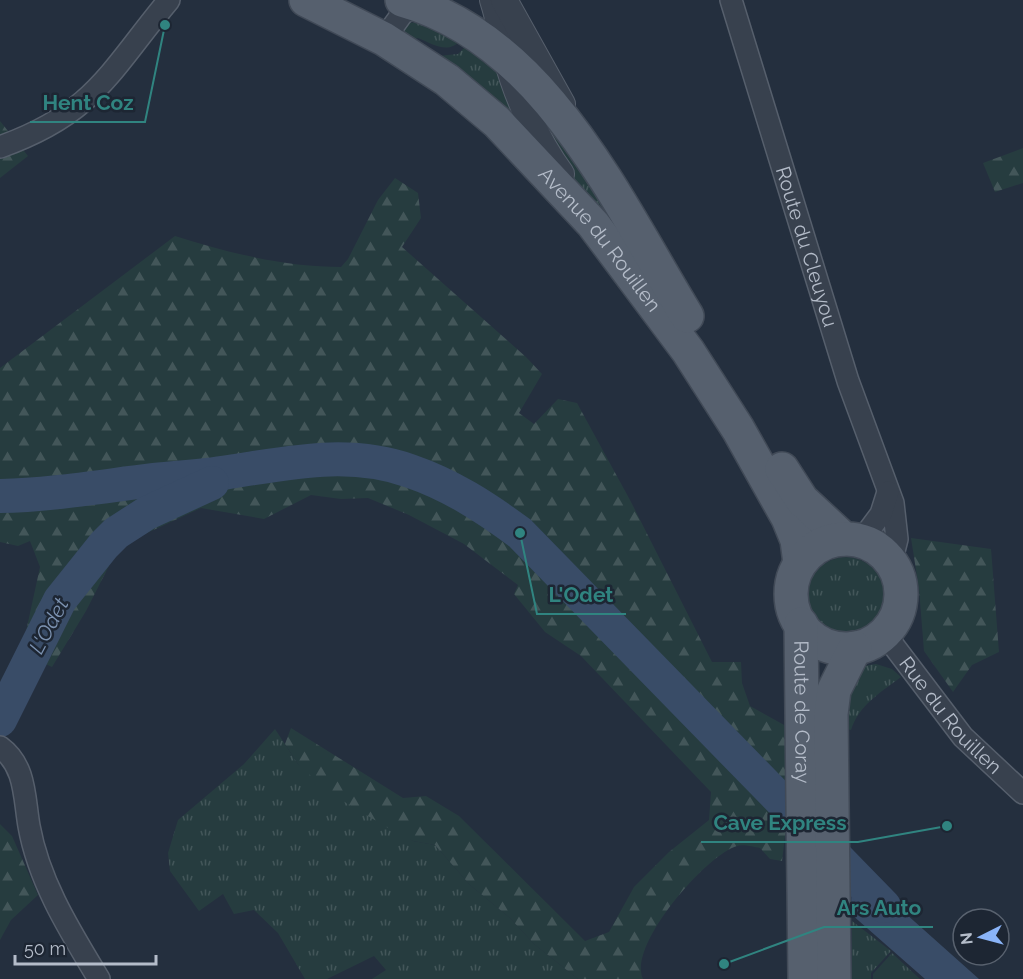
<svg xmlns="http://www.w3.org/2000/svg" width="1023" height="979" font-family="Raleway,sans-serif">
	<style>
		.grass { fill: url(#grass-tufts) }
		.forest { fill: url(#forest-firs) }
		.water { fill: #394c67 }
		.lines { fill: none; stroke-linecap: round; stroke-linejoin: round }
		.river { stroke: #394c67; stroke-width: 34 }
		.minor-casing { stroke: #565f6c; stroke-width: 24 }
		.tertiary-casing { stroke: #565f6c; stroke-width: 28 }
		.primary-casing { stroke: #414a57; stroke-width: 36 }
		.minor { stroke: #38414e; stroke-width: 21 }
		.tertiary { stroke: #38414e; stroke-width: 26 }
		.primary { stroke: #56606e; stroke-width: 33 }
		.labels { text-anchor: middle; stroke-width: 5; stroke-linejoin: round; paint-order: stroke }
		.street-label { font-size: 20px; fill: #b4bcc9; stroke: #1d2633 }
		.water-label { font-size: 21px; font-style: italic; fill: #7c92b1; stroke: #1d2633 }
		.leader { fill: none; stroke: #308480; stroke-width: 2 }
		.callout-dot { fill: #308480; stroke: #1d2633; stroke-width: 2 }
		.callout-label { font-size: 21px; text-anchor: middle; font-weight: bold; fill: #308480; stroke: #1d2633; stroke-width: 5; stroke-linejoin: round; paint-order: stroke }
	</style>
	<defs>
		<pattern id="grass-tufts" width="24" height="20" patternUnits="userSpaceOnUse" patternTransform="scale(1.5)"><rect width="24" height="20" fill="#263c3f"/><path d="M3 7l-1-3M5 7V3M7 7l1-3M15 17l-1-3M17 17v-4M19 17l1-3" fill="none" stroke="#435659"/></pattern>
		<pattern id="forest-firs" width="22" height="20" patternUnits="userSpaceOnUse" patternTransform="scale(1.5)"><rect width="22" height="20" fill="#263c3f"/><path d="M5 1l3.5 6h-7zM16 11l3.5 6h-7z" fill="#435659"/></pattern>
	</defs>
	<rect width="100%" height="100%" fill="#242f3e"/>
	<!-- grass -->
	<g class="grass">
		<path d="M420,22L461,40C448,55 433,44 418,38L412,40L400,33L409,23Z"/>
		<path d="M468,44L504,67L534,149L438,56L458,54Z"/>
		<path d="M531,93L557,125L632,254L552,152Z"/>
		<circle cx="846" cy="595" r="38"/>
		<path d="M876,664L892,669L901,677C880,693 859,705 851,730L843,728L846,699L864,666Z"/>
		<path d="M275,729L298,764L413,841L435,845L470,885L510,918L534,944L578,979H372L386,970L374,956L327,979H305L278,933L254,910L234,914L223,894L199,911L170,871L168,853L178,820L244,764Z"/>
		<path d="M852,921L891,951L871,973V979H852Z"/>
		<path d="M892,953L920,979H873V974Z"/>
	</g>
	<!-- forest -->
	<g class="forest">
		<path d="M0,121L28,156L0,178Z"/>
		<path d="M1023,148V183L995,192L983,163Z"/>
		<path d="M395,178L418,193L421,218L402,247L526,357L542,374L519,413L534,424L558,399L577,403L630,500L712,662H741L742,683L750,706L786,726V828L782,861L770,859L760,848C754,847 743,844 737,846C706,855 627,946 643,979H578L534,944L510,918L470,885L435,845L413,841L393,831L328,792L298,764L285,744L291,728L403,798L426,796L459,816L585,941L609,932L634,887L669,852L709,820L711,792L581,656L545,632L514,594L518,585L464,544L409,515L368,498L341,499L311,495L264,519L201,508L119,546L86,611L52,667L25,654V636L40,567L30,541L18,546L0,542V368L175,236C228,253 286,267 341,267L348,259L378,200Z"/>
		<path d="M911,538L991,549L999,652L972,665L953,692L924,651L919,589Z"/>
		<path d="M0,824L12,836L38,895L11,920L0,940Z"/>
	</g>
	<!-- water -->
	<path class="water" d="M852,851L896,905L979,979H925L851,914Z"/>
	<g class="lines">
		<!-- river -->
		<g class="river">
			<path d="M0,496C52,495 103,486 154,480C181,477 208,476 235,471C294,462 351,450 410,471C451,485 485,507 520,533L884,906"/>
			<path d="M0,720L60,600L104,545L116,533L147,513L212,483"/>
		</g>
		<!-- minor casing -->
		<g class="minor-casing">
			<g id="minor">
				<path id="s1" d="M731,0L848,381L893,503L897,539L891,563"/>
				<path d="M384,39L402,14L417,4"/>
				<path d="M0,147C95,113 109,72 169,0"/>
				<path d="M861,541L881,514L888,492"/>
				<path id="s2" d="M884,633L963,737L1023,793"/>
				<path d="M0,747C26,766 24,797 29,826C39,882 70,931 99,979"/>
			</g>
		</g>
		<!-- tertiary casing -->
		<g class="tertiary-casing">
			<g id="tertiary">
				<path d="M493,0C499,18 502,37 506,55C516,95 537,141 561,174"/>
				<path d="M504,0L562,104"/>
			</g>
		</g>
		<!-- primary casing -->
		<g class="primary-casing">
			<g id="primary">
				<path id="s3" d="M306,0L384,39L447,80L497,122L593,224L688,351L738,429L788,518L797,540L800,563"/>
				<path d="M402,0C544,39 616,200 687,316"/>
				<path d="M782,469L802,500L844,539"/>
				<circle cx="846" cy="594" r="55"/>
				<path id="s4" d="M801,624L805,979"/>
				<path d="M834,979L831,714L834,690L855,648"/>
			</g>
		</g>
		<!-- minor -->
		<use href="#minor" class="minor"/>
		<!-- tertiary -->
		<use href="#tertiary" class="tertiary"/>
		<!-- primary -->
		<use href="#primary" class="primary"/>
	</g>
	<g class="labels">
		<!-- street labels -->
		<g class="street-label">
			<text dy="7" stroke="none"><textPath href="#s3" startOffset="384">Avenue du Rouillen</textPath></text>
			<text dy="7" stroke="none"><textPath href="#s1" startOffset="258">Route du Cleuyou</textPath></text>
			<text dy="7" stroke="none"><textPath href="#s4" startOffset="88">Route de Coray</textPath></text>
			<text dy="7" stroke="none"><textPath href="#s2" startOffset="106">Rue du Rouillen</textPath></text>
		</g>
		<!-- water labels -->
		<g class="water-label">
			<text transform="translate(49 626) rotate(-62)" y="7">L'Odet</text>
		</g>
	</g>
	<!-- callouts -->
	<path class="leader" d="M165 25L145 122H30M520 533L537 614H626M947 826L858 842H701M724 964L824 927H933"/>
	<g class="callout-dot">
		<circle cx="165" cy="25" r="6"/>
		<circle cx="520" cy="533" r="6"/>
		<circle cx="947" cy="826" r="6"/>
		<circle cx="724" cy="964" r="6"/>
	</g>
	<g class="callout-label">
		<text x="88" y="110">Hent Coz</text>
		<text x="581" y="602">L'Odet</text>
		<text x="780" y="830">Cave Express</text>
		<text x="879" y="915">Ars Auto</text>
	</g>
	<!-- north arrow -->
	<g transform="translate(981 937) rotate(264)"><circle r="28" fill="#1d2633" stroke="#59626f" stroke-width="1.5"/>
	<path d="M0-4.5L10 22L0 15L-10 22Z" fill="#8ab4f8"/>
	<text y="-9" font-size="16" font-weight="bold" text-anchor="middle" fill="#b4bcc9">N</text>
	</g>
	<!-- scale -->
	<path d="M15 955v9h141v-9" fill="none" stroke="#b4bcc9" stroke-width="3"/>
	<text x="24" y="955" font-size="18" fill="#b4bcc9" stroke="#1d2633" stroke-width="4.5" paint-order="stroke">50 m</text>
</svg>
